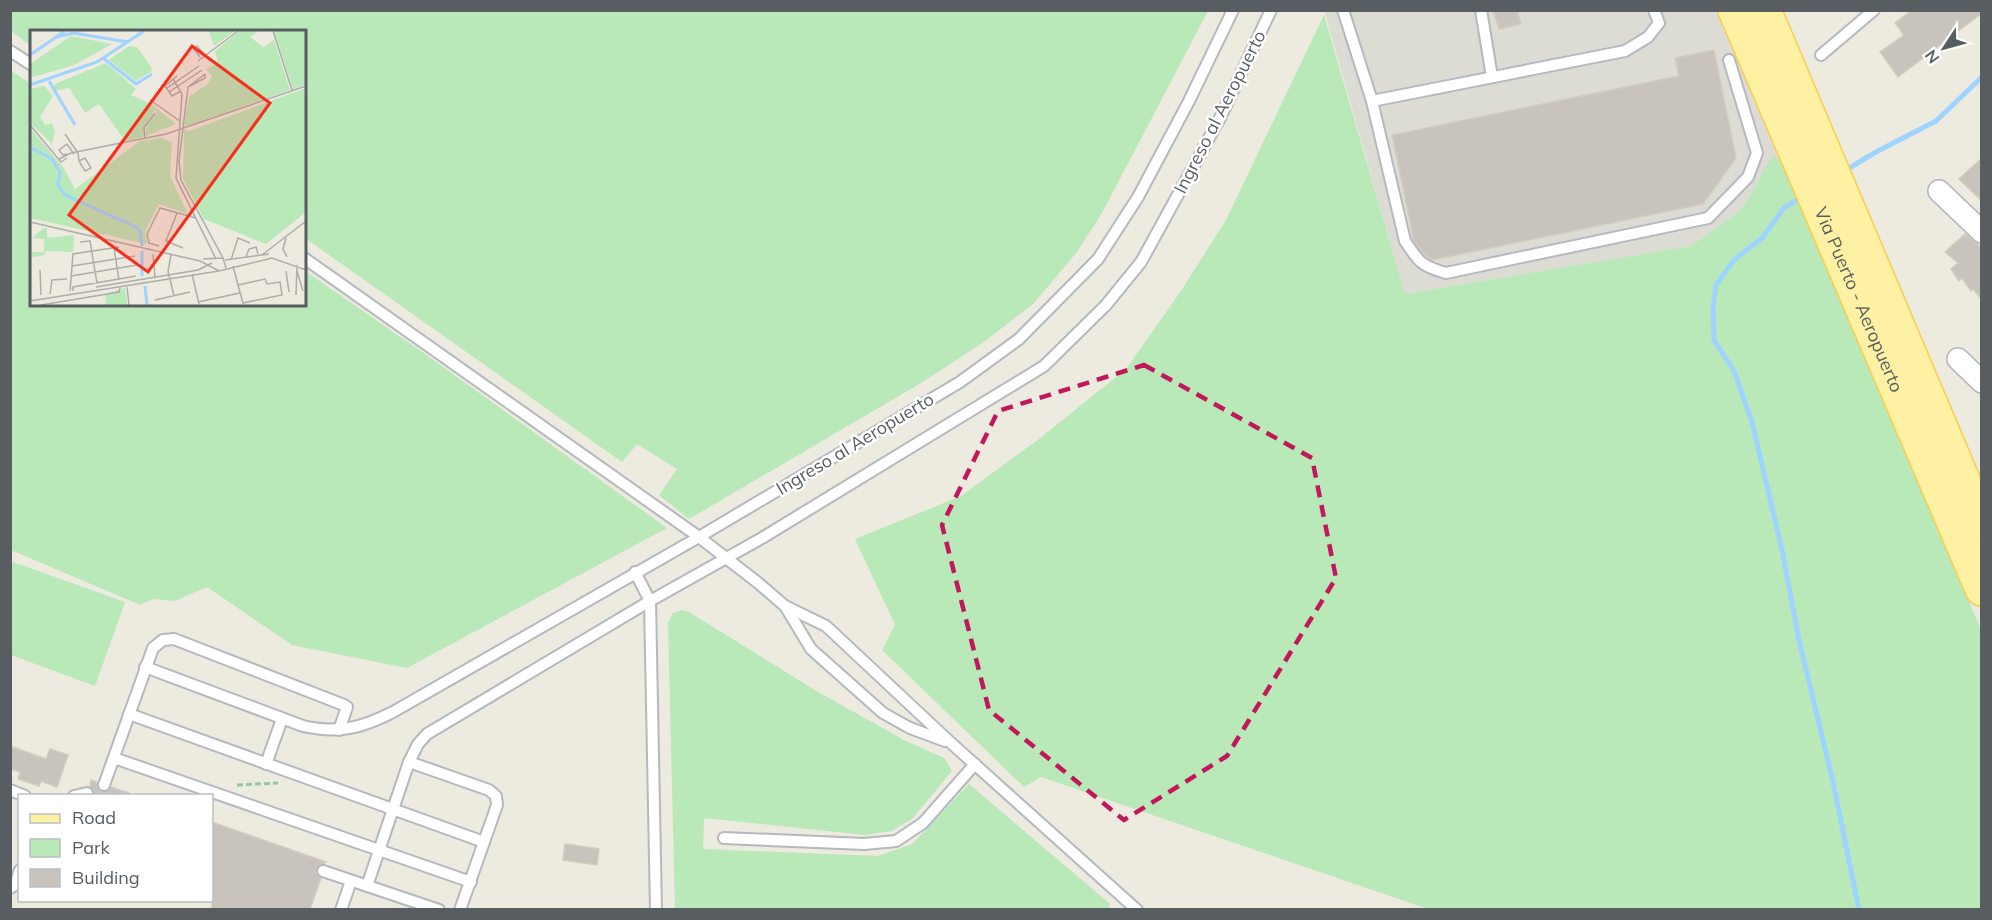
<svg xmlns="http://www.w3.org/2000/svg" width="1992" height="920" font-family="Mulish,sans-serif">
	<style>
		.industrial { fill: #dddcd4 }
		.green { fill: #b9e8b9 }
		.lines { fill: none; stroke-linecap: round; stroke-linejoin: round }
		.stream { stroke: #9ed4ff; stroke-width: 5 }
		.building { fill: #c8c4bd; stroke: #d2ccbd; stroke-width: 1.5 }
		.lane-casing { stroke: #b5b8be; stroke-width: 14 }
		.street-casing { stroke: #b5b8be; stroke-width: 24 }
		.primary-casing { stroke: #fdcc49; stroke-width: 36 }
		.path { stroke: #92c9a2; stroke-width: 3; stroke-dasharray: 6 3; stroke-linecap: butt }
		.lane { stroke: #fff; stroke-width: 10 }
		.street { stroke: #fff; stroke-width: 21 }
		.primary { stroke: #fff1a3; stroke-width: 33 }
		.marked { fill: none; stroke: #c2185b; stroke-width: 4.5; stroke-dasharray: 12 8; stroke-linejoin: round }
		.labels { text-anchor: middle; stroke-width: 5; stroke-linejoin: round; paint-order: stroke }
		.street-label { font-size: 18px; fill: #585d62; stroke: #fff }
		.inset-river { fill: none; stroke: #9ed4ff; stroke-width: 3 }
		.inset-road { fill: none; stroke: #adaea9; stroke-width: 1.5 }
		.view { fill: #f72e1b; fill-opacity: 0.15; stroke: #f72e1b; stroke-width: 3 }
		.inset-edge { fill: none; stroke: #585d62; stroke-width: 3 }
	</style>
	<rect width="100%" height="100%" fill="#edeadf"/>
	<!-- industrial -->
	<path class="industrial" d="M1324,10L1719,11L1780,160L1773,158L1763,170L1758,183L1739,212L1691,246L1405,294Z"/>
	<!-- green -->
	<g class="green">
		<path d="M11,10H1208V11L1102,213L1077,252L1034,303L984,342L921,383L689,519L659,495L677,469L637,444L622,462L305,238L304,32H32L31,46L11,31Z"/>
		<path d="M1324,15L1405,294L1691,246L1739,212L1758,183L1763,170L1773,157L1780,160L1860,340L1981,630V909H1428L1041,777L1024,787L882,650L895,625L855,539L961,496L1039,439L1126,369L1181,291L1226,220Z"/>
		<path d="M10,70L31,84L32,304H304L305,271L425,354L667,528L407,668L292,645L207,587L175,601L153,599L140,605L11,550Z"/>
		<path d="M13,562L125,602L95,686L11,655L10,569Z"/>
		<path d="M682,610L689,612L818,692L904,740L944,758L952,771L913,818L892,831L865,835L704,818L703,849L878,856L912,844L969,784L1110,904L1108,909H675L668,623L673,613Z"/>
	</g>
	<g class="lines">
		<!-- stream -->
		<g class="stream">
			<path d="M1843,172L1874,153L1936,121L1982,77"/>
			<path d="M1802,197L1784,208L1762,238L1734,260L1716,285L1713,308L1714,340L1734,371L1752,422L1782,550L1799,640L1833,782L1859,910"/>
		</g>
	</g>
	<!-- building -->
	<g class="building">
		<path d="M1493,10H1517L1521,24L1499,29Z"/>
		<path d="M1912,10H1982V13L1898,77L1880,52L1904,35L1895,23Z"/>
		<path d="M1714,50L1736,158L1703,204L1432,260L1423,253L1414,241L1392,135L1679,76L1675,58Z"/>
		<path d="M1982,158V201L1959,179Z"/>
		<path d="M1965,234L1982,248V300L1973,289L1971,291L1962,278L1959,281L1951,269L1958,263L1945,252Z"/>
		<path d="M10,746L46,759L50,749L68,755L57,787L41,781L39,786L18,779L20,772L10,769Z"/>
		<path d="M91,780L97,782V787L101,792H106L111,787L129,793V795H94V791L90,786Z"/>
		<path d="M212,822L326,862L316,868V873L321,878L310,909H212Z"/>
		<path d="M565,844L599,849L597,865L563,860Z"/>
	</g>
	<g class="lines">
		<!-- lane casing -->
		<g class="lane-casing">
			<g id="lane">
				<path d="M1343,10L1372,101L1405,241C1419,262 1421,266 1446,273L1708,218L1748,177L1757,153L1729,60"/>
				<path d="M1481,10L1492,77"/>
				<path d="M10,51L32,65"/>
				<path d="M1821,55L1874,10"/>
				<path d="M1372,101L1625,51L1648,37L1659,23L1654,10"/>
				<path d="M304,258L699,537L757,582L785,606L826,626L951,743L1137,910"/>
				<path d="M635,572L650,601L656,910"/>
				<path d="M785,606L811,649L883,713L910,728L945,741"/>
				<path d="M145,667L303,726C338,734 362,728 393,712L699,537L960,382L1019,339L1098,259L1138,197L1189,101L1233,10"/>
				<path d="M129,714L484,842"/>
				<path d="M114,758L471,882"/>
				<path d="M409,762L489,790L496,796L497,805L460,910"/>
				<path d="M266,764L282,719"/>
				<path d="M104,785L153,648L163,640L174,639L344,705L347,707L339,730"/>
				<path d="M10,790L25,796"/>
				<path d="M74,796L87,793"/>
				<path d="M724,838L864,844L896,841L923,823L975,764"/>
				<path d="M323,871L439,910"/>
				<path d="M367,886L409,762L418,744L427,734L650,601L762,538L1044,366L1106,305L1141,262L1220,118L1271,10"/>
				<path d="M10,888L15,885L20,870"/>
				<path d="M341,910L351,881"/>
			</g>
		</g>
		<!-- street casing -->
		<g class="street-casing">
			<g id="street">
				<path d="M1939,191L1982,232"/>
				<path d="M1958,359L1982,382"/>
			</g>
		</g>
		<!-- primary casing -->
		<g class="primary-casing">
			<g id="primary">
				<path id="s1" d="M1735,10L1982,589"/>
				<path d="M1764,10L1982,525"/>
			</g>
		</g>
		<!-- path -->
		<path class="path" d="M237,785L278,783"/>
		<!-- lane -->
		<use href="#lane" class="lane"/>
		<!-- street -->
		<use href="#street" class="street"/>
		<!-- primary -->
		<use href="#primary" class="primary"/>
	</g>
	<!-- marked area -->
	<path class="marked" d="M1144,365L1312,458L1336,578L1227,756L1124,820L989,710L942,525L998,411Z"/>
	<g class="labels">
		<!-- street labels -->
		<g class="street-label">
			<text transform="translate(1220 112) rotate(-63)" y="6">Ingreso al Aeropuerto</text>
			<text dy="6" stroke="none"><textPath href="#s1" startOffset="315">Via Puerto - Aeropuerto</textPath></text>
			<text transform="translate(855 444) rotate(-31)" y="6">Ingreso al Aeropuerto</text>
		</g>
	</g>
	<!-- overview -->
	<g transform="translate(30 30)">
		<rect width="276" height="276" fill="#edeadf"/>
		<path d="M179,1H205L184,16ZM210,1H229L220,7L233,17L244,10L260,60L154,97L159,66L178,54L182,46L176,39L188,33L185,21ZM244,1H276V54L263,59ZM41,6L82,14L44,35L0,48V34ZM99,16L107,17L123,40L106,51L79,30ZM76,33L106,59L101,65L121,74L146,94L116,106V95L127,82L125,80L114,95V107L95,111L69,74L55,83L39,58L23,61L25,54ZM14,56L23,66L10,87L15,95L22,93L25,102L22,114L0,93V59ZM276,58V182L236,214L174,189L153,149L154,99L159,101ZM0,98L33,137L45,159L110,111L131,108L142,112L140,146L158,184L129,174L115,201L117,214L0,188ZM14,198H17V208L44,205L43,222L15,221V225L3,227L0,222H14V209L2,208ZM95,258L97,275H76L75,264Z" fill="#b9e8b9"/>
		<path class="inset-river" d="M27,7L43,3L98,12M0,25L35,1M73,28L106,54L122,44M19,51L45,95M0,55L67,32L114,1M0,117L22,129L30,142L28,155L35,165L106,197L110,201L112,216M112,221V246M115,256L117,275"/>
		<path class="inset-road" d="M243,1L262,60M170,27L164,19L167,16L174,24M168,31L208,1M147,46L135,56L142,66L151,61M143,49L152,64L146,148L186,229M158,57L149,131L151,150L193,228M158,57L175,48V44M158,57L175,44M137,58L169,36M139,62L172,40M120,70L150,91M0,95L31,132L37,128M35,104L48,123L49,131L55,141L61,138L55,128L49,131M115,108L114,97L125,83M37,124L33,125L29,120L37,114L44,124M29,129L41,123L136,104L276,56M147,183L136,211L153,218M0,192L170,231L189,241L242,228L276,240M256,208L253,219L257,227M50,212L60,211L67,253M129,216L119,213L117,204L130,178L166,188M84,218L89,250M123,224L125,247M141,225L138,241L144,266M232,225L276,191M216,227L219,219L226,217L228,224M173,229L193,228L196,238M195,230L239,224M201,230L208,208L220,213M42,236L105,226M203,236L208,255L213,273L252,265L250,252L237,254L235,249L208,255M10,240L11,265M256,241L259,262M267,241L273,261M162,244L169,274M41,246L107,235M66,257L168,240L182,233M97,257L99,275M40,261L43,224L89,217M43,261V257L106,246M20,264L22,250L37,249M266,265L267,235M125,270L160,262M0,271L189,241M168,272L210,263M11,275L89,262L90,258"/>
		<path class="view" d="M162,16L240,73L118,242L39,185Z"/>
		<rect width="276" height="276" class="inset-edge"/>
	</g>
	<!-- border -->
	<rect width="1992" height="920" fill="none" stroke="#585d62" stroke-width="24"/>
	<!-- legend -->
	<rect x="18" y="794" width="195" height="108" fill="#ffffff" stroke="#bcbec0" stroke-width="1.5"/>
	<rect x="30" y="814" width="30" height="9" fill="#fff1a3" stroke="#bcbec0" stroke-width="1.5"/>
	<text x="72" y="824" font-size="18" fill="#585d62">Road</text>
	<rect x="30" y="839" width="30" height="18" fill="#b9e8b9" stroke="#bcbec0" stroke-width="1.5"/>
	<text x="72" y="854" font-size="18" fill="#585d62">Park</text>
	<rect x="30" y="869" width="30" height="18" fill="#c8c4bd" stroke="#bcbec0" stroke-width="1.5"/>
	<text x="72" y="884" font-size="18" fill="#585d62">Building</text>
	<!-- north arrow -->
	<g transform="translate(1944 48) rotate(234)" stroke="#ffffff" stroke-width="4.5" paint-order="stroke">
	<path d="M0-4.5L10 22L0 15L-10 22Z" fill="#585d62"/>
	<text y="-9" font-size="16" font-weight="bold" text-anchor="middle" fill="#585d62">N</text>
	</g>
</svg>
